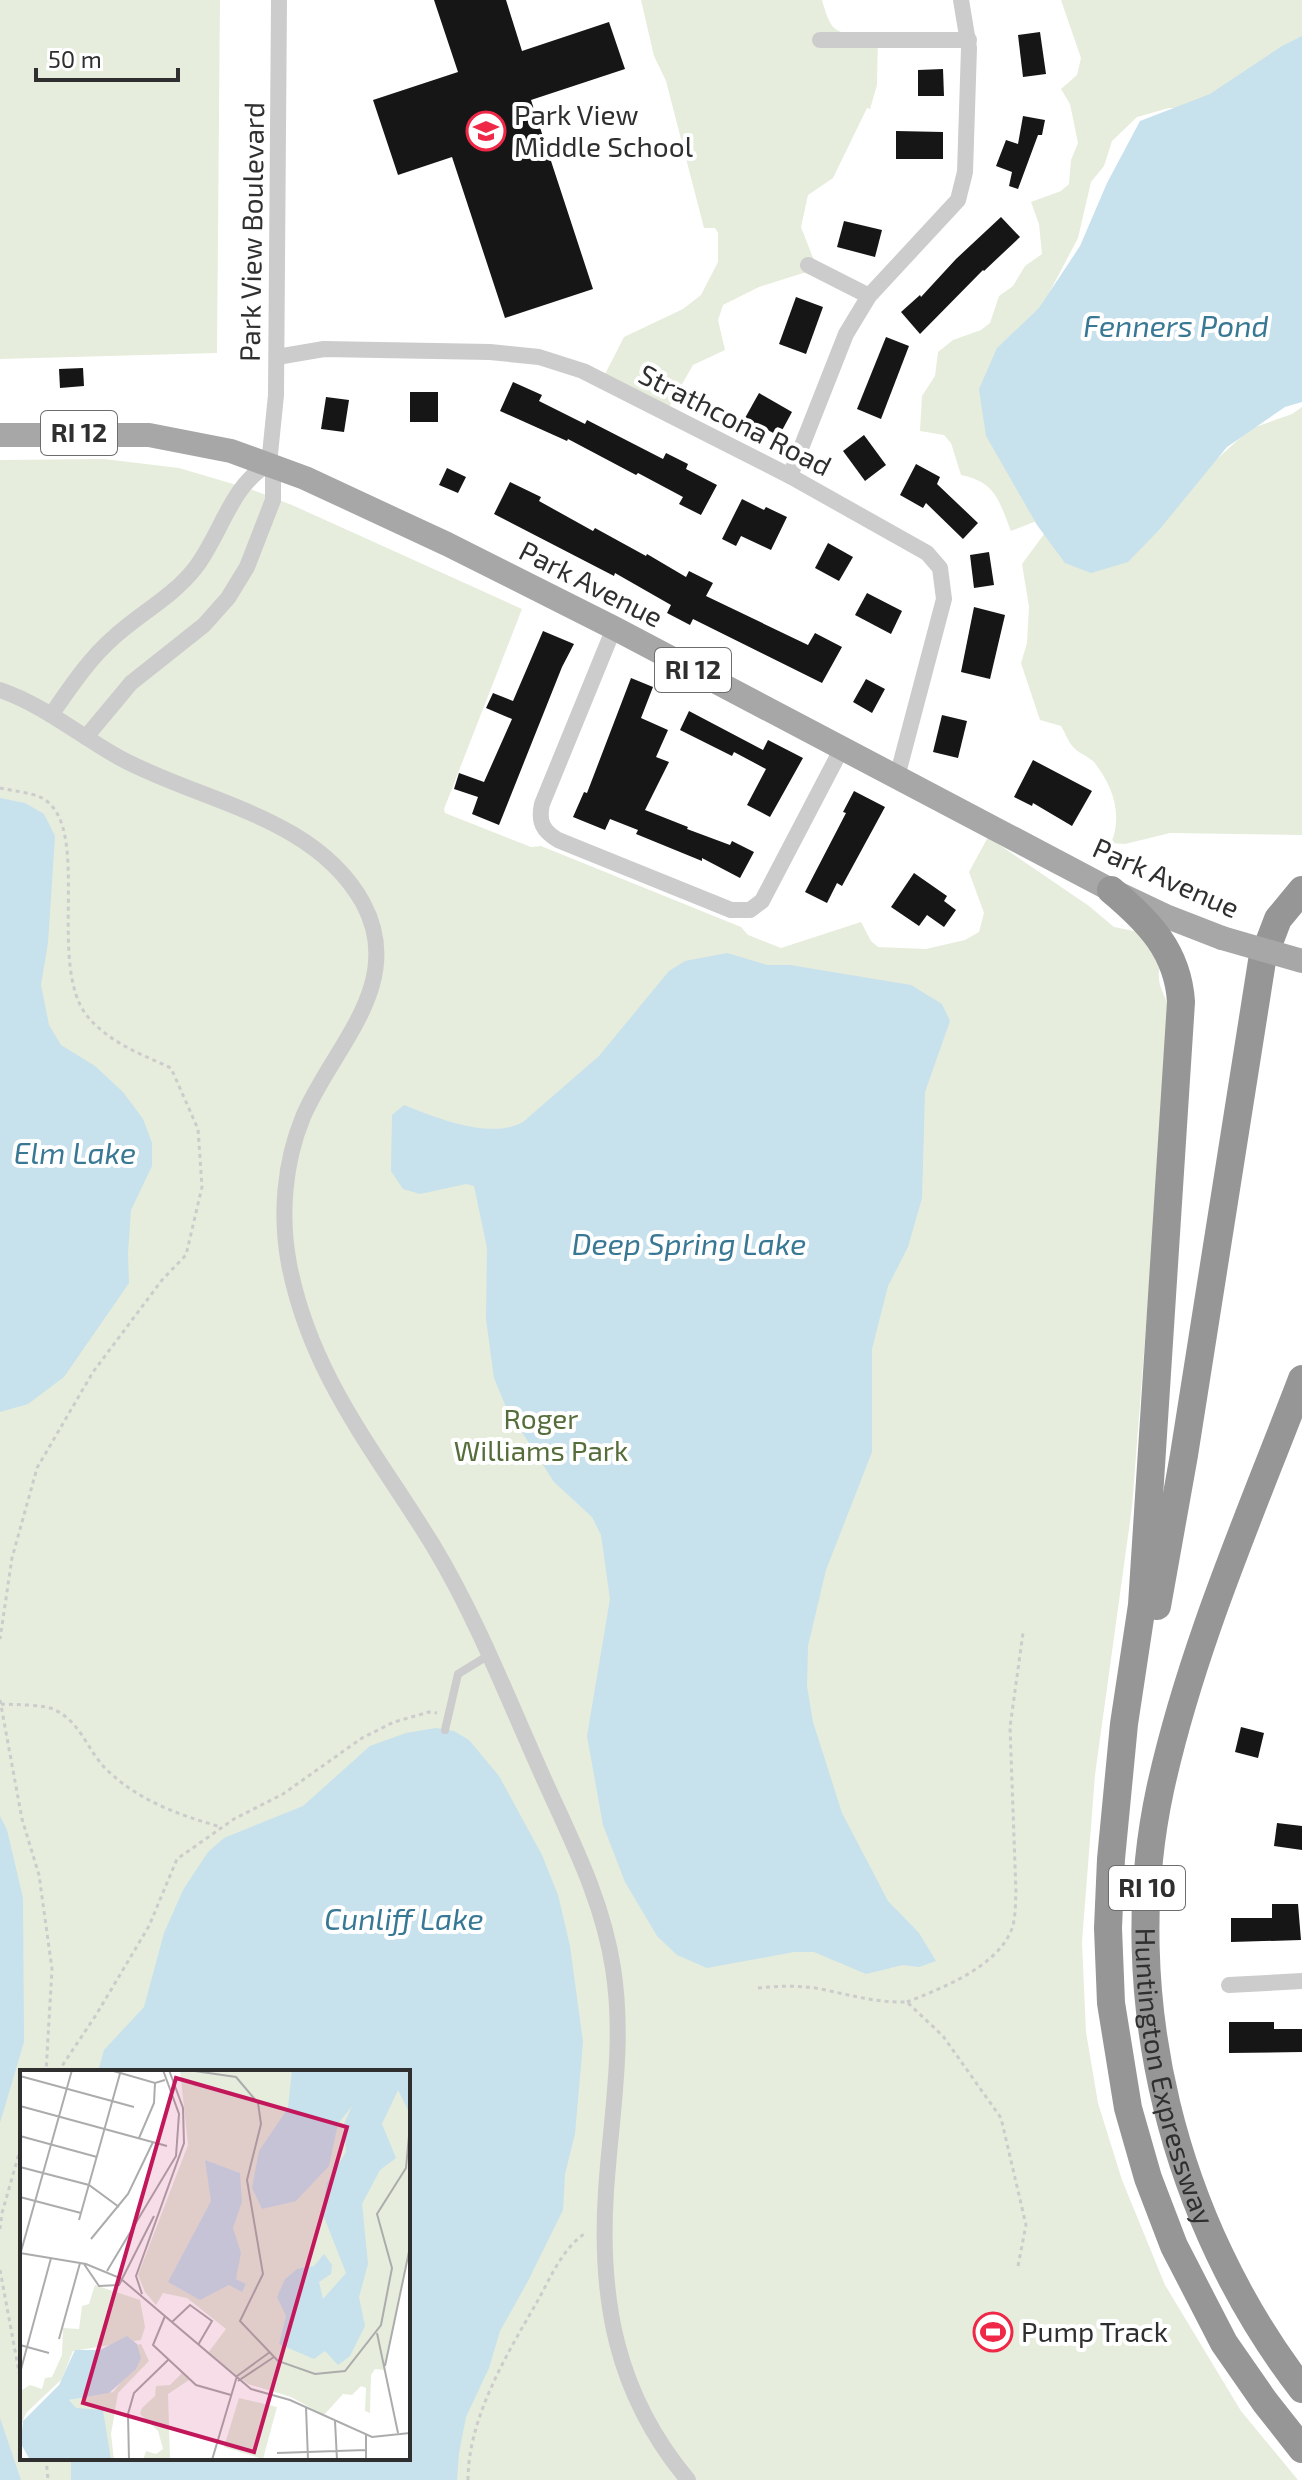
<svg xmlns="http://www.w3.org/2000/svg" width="1302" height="2480" font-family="'Exo 2',sans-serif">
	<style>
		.green { fill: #e6eddc; fill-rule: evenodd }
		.water { fill: #c7e1ed }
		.building { fill: #161616 }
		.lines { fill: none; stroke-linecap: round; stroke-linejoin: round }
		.path { stroke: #ccc; stroke-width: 3; stroke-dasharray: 4 4; stroke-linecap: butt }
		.lane { stroke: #ccc; stroke-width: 8 }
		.street { stroke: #ccc; stroke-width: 16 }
		.primary { stroke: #a7a7a7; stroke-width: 24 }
		.highway { stroke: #969696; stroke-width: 28 }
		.primary-bridge { stroke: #a7a7a7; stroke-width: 24 }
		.labels { text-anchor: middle; stroke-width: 8; stroke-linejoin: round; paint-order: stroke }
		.shield { fill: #fff; stroke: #6d6d6d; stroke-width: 2 }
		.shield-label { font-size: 26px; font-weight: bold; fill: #2f2f2f }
		.poi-label { font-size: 28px; fill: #2f2f2f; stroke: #fff; text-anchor: start }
		.street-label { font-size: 28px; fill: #2f2f2f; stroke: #fff }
		.park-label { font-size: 28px; fill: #556d3a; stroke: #fff }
		.water-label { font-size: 30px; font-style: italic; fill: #387895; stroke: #fff }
		.inset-road { fill: none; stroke: #acacac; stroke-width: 2 }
		.view { fill: #c2185b; fill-opacity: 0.15; stroke: #c2185b; stroke-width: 4 }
		.inset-edge { fill: none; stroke: #2f2f2f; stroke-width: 4 }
	</style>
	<rect width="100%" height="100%" fill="#fff"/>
	<!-- green -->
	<g class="green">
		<path d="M0,0H220L217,353L0,359Z"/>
		<path d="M641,0H822C834,44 840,28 878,36L877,85L870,109L867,108L833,178L808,195L801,227L815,263L819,268L759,287L723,305L718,320L725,350L693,365L665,414L602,380L624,337L683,309L701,295L718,262V233L715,228H704L666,81L654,56Z"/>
		<path d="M1061,0H1302V38L1200,108H1169L1137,117L1112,141L1104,166L1091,182L1078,238L1026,337L1044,518L1011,531C999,501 996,482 961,475L951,443L944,435L920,431L922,396L935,376L938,352L953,340L981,330L990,323L999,296L1013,286L1025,266L1042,254L1039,224L1031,202L1061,191L1069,184L1071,160L1078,143L1070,104L1061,89L1077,75L1081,58Z"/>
		<path d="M1302,407V835L1170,833L1125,844L1111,843C1123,815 1113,786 1094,762C1088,756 1080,754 1074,748C1068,742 1065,732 1061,726L1040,720L1021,663L1027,643L1029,607L1022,564L1047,530L1207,468L1250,429L1292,414Z"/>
		<path d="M104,459L179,468L250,489L292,505L522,609L444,809L445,813L531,847L541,846L741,927L748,935L781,948L861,922L871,941L878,947L926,949L965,940L979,932L984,913L969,872L988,837L1089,906L1114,927L1139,932L1161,962C1153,987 1169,995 1170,1017C1170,1038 1167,1060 1165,1081L1132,1507L1095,1775L1082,1942L1086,2032L1098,2103L1122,2180L1165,2285L1241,2411L1298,2480H0V460ZM22,2072H408V2458H22Z"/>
	</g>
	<!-- water -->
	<g class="water">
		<path d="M1302,36V402L1285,407L1227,447L1159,530L1128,562L1091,573L1065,563L1037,525L986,436L979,389L997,348L1039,308L1080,246L1107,183L1140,121L1210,94L1282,46Z"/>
		<path d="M0,798L25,803L44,814L55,836L48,943L41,985L49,1025L61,1045L95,1066L123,1092L143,1119L152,1143V1166L131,1210L128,1253L129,1283L64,1377L28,1404L0,1412Z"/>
		<path d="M727,953L767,965H790L911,985L942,1004L950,1021L925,1092L922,1198L908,1247L888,1286L872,1349V1452L826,1570L808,1646L807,1686L813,1722L842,1813L888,1901L919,1933L936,1961L919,1967L903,1965L866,1974L814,1952H794L707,1968L677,1955L657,1936L625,1882L603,1825L587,1736L610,1599L601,1535L592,1517L554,1482L506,1407L494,1378L486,1319L487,1248L474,1186L466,1184L420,1194L403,1189L391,1171L392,1115L404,1105C436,1118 491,1140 523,1122L599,1056L669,971L685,961Z"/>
		<path d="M436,1728L454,1731L469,1740L499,1776L542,1855L558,1895L570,1946L583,2042L575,2134L565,2174L563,2210L527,2283L500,2331L489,2368L466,2417L459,2453L457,2480H71V2458H408V2072H98L104,2050L144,2007L164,1933L183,1890L208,1852L224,1838L303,1806L370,1746L406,1733Z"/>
		<path d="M0,1816L7,1830L23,1898L24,2042L0,2123Z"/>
		<path d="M0,2418L21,2480H0Z"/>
	</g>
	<!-- building -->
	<g class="building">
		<path d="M434,0H506L522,51L609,22L625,69L531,100L593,289L505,318L452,157L398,175L373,100L458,72Z"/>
		<path d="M1040,32L1046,74L1023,77L1018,35Z"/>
		<path d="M943,69L944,96H918V70Z"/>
		<path d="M1023,116L1045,120L1042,135H1038L1018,189L1009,186L1012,172L996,166L1006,140L1018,144Z"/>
		<path d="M896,131L943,132V159H896Z"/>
		<path d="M1001,217L1020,237L984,271L983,270L920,334L901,312L920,295L921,297L956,259Z"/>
		<path d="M844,221L882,230L875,257L837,247Z"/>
		<path d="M796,297L823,307L806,354L779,344Z"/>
		<path d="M886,337L909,346L881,419L857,409Z"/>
		<path d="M83,368L84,386L60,388L59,369Z"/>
		<path d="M513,382L542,395L539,401L585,424L587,420L663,459L666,453L688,464L686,469L717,485L701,515L679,504L683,497L638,473L636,475L568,439L567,441L500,411Z"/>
		<rect x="410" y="392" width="28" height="30"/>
		<path d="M759,393L792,412L779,436L745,418Z"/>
		<path d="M326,397L349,400L344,432L321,429Z"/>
		<path d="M864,435L886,465L865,481L843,451Z"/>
		<path d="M916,464L940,477L937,484L978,523L963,539L926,503L923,508L900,495Z"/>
		<path d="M447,468L466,477L458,493L439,485Z"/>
		<path d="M510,482L541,497L539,501L593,531L595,528L646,556L647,554L686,577L689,571L713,583L706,596L808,645L815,633L842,647L822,683L693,619L690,625L667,613L671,605L615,573L614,576L494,514Z"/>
		<path d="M742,499L764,510L766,507L787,517L771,550L741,536L736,546L722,539Z"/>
		<path d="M828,543L853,557L839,581L815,568Z"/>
		<path d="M989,552L994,585L974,588L970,555Z"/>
		<path d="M867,593L902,611L891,634L855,615Z"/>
		<path d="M974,607L1005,615L990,679L961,672Z"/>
		<path d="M543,631L574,644L562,667L499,825L472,814L478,797L454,789L459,773L484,782L512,719L486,708L493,693L513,701Z"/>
		<path d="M631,678L653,687L641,718L668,730L656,757L669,762L645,810L688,827L687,829L730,845L732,841L754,852L740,878L702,858V861L636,834L638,830L610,819L605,830L573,817L584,792L587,793Z"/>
		<path d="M866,679L885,689L872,713L853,702Z"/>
		<path d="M689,711L763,750L768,740L803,758L770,817L747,805L766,769L734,752L732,756L680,730Z"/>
		<path d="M942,715L967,721L958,758L933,752Z"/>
		<path d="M1033,760L1092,791L1072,826L1033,803L1032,806L1014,797Z"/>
		<path d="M854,791L885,807L842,886L837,883L827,903L805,892L846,813L843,812Z"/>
		<path d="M914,873L947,896L944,901L956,910L944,927L927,915L919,926L891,907Z"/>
		<path d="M1241,1727L1264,1733L1258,1758L1235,1752Z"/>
		<path d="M1277,1823L1302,1826V1850L1274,1846Z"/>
		<path d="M1272,1904H1298L1301,1940L1231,1942V1918H1272Z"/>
		<path d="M1229,2022H1274V2029H1302V2052L1229,2053Z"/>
	</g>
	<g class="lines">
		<!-- path -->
		<g class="path">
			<path d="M0,788C12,791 30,792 42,798C94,826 45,966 88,1017C110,1043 141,1054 171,1068L198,1129L202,1187L186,1255L162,1280L93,1372L37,1468L12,1558L0,1639"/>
			<path d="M0,1700L22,1819L39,1875L52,1969L46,2072"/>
			<path d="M1,1704C15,1705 44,1704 55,1710C81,1722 88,1752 107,1770C139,1801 179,1815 221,1827"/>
			<path d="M758,1988C779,1986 800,1985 821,1989C850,1995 877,2003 907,2002L943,2036L1001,2118L1026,2225L1018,2266"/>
			<path d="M907,2002C942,1988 995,1968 1011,1931C1016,1919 1015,1905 1016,1893L1010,1727L1023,1633"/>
			<path d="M58,2072L96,2015L149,1926L177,1859L234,1819L283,1794L362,1738L394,1722L429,1712L437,1713"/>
			<path d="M0,2229L2,2213L22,2143"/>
			<path d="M0,2270L22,2388"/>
			<path d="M46,2458L48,2480"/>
			<path d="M468,2480C468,2418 507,2354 537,2302C551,2277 562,2248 587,2232"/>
		</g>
		<!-- lane -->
		<path class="lane" d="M445,1730L458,1674L489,1655"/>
		<!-- street -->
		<g class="street">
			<path d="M820,40H969"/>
			<path d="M808,265L869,296"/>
			<path d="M277,357L324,349L490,352L539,357L583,371L790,476L927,553L940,568L944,599L897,777"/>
			<path d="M790,476L846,334L869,296L958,200L965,172L969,48L961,0"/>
			<path d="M614,628L542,804C538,822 543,831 558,840L731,910H750L762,901L842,748"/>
			<path d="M0,690C44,705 80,736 120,758C201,802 315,816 363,903C407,984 332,1048 303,1117C284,1163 280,1216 289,1264C311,1377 376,1452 434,1547C476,1617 506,1694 539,1768C568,1834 602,1896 613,1968C625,2043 611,2116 606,2191C599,2300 616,2394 688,2480"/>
			<path d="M51,715C70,688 88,660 113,638C140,613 173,597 196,567C222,532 231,485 269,464"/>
			<path d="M86,737L131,683L204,625L228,598L247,567L273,500V476L269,464L276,395L279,0"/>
			<path d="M1229,1985L1302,1981"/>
		</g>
		<!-- primary -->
		<path class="primary" d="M0,435H149L231,451L305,478L447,544L614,628L1111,890L1168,917L1222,938"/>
		<!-- highway -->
		<g class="highway">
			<path d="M1111,890C1148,921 1178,951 1181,1002L1142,1605L1124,1724L1111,1859L1108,1928L1111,2003L1128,2108L1148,2178L1174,2246L1224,2343L1265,2402L1302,2449"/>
			<path id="s1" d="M1302,1379C1251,1513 1191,1648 1160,1790C1116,1996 1174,2223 1302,2389"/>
			<path d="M1157,1606L1184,1455L1262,961L1278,919L1302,890"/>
		</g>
		<!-- primary-bridge -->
		<path class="primary-bridge" d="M1222,938L1302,961"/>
	</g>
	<!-- icons -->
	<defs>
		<g id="school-ring" transform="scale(2)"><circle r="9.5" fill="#fff" stroke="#ee2846" stroke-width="1.5"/><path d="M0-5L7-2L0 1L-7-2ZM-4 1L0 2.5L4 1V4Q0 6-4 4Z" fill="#ee2846"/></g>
		<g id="stadium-ring" transform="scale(2)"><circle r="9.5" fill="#fff" stroke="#ee2846" stroke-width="1.5"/><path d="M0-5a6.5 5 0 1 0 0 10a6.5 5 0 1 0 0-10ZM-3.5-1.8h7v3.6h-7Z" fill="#ee2846"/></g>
	</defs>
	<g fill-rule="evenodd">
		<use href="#school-ring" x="486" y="131"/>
		<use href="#stadium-ring" x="993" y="2332"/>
	</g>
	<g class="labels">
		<!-- shield labels -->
		<g class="shield">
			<rect x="41" y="411" width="76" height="44" rx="6"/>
			<rect x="655" y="648" width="76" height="44" rx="6"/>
			<rect x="1109" y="1866" width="76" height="44" rx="6"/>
		</g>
		<g class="shield-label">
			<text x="79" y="442">RI 12</text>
			<text x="693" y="679">RI 12</text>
			<text x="1147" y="1897">RI 10</text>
		</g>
		<!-- poi labels -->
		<g class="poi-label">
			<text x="514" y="125">Park View<tspan x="514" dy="32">Middle School</tspan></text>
			<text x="1021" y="2342">Pump Track</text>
		</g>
		<!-- street labels -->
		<g class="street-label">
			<text transform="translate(252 232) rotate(-89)" y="10">Park View Boulevard</text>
			<text transform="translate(735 420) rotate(27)" y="10">Strathcona Road</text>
			<text transform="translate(591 584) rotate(27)" y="10">Park Avenue</text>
			<text transform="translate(1166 878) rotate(24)" y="10">Park Avenue</text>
			<text dy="10" stroke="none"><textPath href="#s1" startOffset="726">Huntington Expressway</textPath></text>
		</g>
		<!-- park labels -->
		<g class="park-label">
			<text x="541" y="1429">Roger<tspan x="541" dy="32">Williams Park</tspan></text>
		</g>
		<!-- water labels -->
		<g class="water-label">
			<text x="1176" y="337">Fenners Pond</text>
			<text x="75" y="1164">Elm Lake</text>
			<text x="689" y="1255">Deep Spring Lake</text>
			<text x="404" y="1930">Cunliff Lake</text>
		</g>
	</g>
	<!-- overview -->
	<g transform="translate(20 2070)">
		<rect width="390" height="390" fill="#fff"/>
		<path d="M160,0H390V180L364,300L355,299L351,305L350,343L345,341L346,318L341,316L332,325L323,324L304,345L271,327L228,314L188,283L206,259L167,228L143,223L136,235L125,222L118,205L168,75ZM75,215L120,230L125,257L121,270L53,281L42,309L6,343L0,358L2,320L10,315L22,319L25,308L32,307L42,285L43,258L59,259L62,236L69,234ZM121,274L129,291L98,323L91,364L94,390H90L49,330L93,322L112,299L116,275ZM162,303L169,310L148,324L150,390H123L126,381L136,384L143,379L138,361L120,344L122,338L135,326L136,316L150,315ZM219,328L257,337L243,389L204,377Z" fill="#e6eddc"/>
		<path d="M272,0H390V44L378,20L362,54L376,88L360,100L342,134L348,194L339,227L345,256L330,286L318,295L305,281L294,289L259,274L266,246L257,227L265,209L277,199L294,196L304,184L312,195L311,204L299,212L303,229L326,203L302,142L307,113L326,82L324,54L332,36L318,54L309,96L276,131L242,139L232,118L239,81L268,38ZM185,90L220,103L222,132L213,158L221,183L216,209L226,214L222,222L209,215L180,230L148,212L191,131ZM107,266L117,274L121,288L116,299L89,323L49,330L56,338L83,340L91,390H10L1,374L3,351L39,315L55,280H80Z" fill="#c7e1ed"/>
		<path class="inset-road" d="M90,0L135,13L145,10M168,0L216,7L238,33L241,54L227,110L243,204L220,251L258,291L295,304L325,301L361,255L372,198L357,144L386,98L390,55M0,6L114,37M0,36L147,76M0,66L77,87M119,68L134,33L135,13M0,97L69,115L99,137M0,127L61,143M59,150L101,0M71,169L108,124L133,72M0,183L66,194L100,208L231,319L270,330L352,367L390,363M0,185L52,0M64,194L79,216L99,215L134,146M87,201L156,86L159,44L143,0M122,224L116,206L164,73L163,38L149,0M145,246L133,275L176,315L211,325M152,252L170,235L192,251L178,275M357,263L378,363M39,269L60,193M0,275L29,283M365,296L390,177M0,303L31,188M218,311L254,287M286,337L288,390M315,351L317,390M346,365V390M257,383L346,380M109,390L108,344L114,323L148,290M192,390L217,306L250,282"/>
		<path class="view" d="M156,8L327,57L234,382L63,333Z"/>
		<rect width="390" height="390" class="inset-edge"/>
	</g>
	<!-- scale -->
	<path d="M36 68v12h142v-12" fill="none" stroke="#2f2f2f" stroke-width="4"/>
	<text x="48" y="68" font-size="24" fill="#2f2f2f" stroke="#ffffff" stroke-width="6" paint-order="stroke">50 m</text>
</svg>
